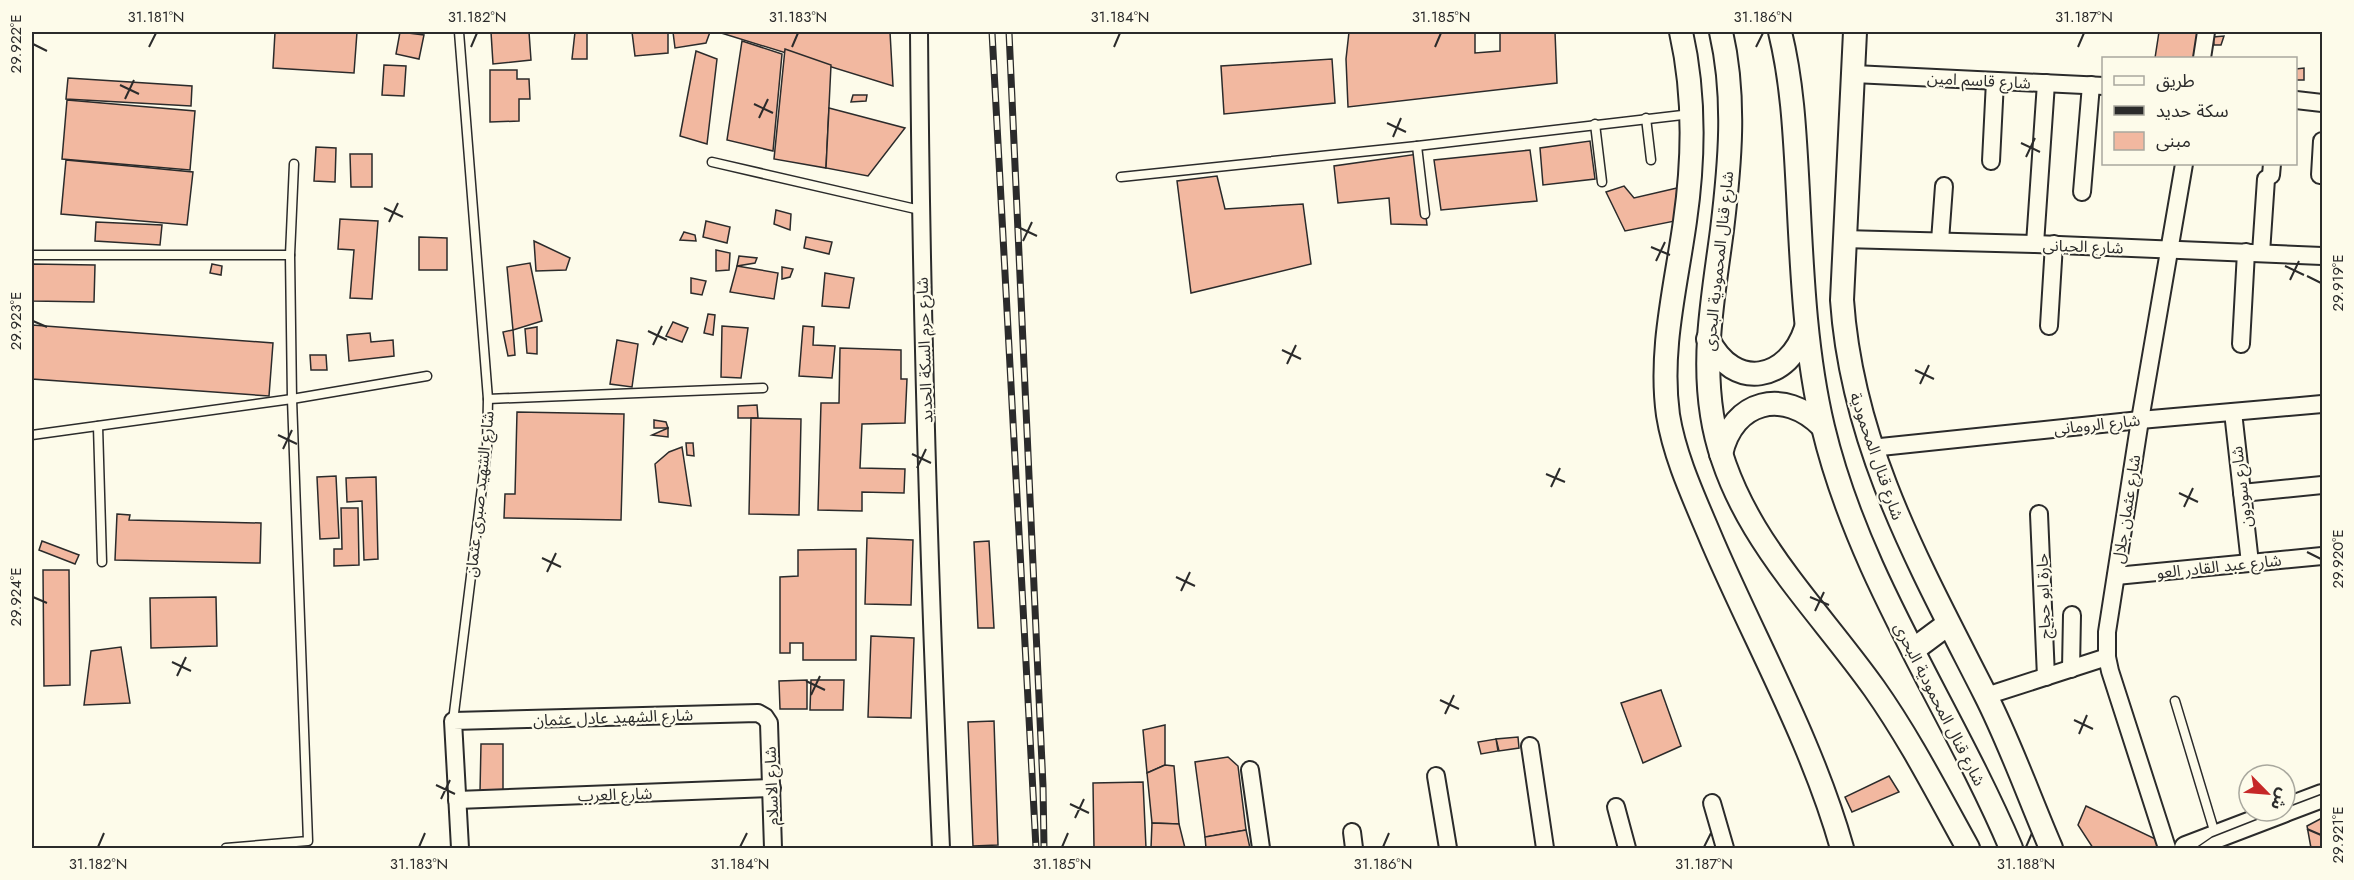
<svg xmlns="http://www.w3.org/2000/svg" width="2354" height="880" font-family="Jost,'Noto Sans Arabic',sans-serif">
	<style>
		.building { fill: #f2b8a0; stroke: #2b2b2b; stroke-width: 1.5 }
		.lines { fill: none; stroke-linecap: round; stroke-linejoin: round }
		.lane-casing { stroke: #2b2b2b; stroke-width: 11 }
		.street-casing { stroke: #2b2b2b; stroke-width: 20 }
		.secondary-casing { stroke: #2b2b2b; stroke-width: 26 }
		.lane { stroke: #fdfbea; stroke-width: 8 }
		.street { stroke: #fdfbea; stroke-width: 16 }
		.secondary { stroke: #fdfbea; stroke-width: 22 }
		.tram { stroke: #2b2b2b; stroke-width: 1.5 }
		.rail-casing { stroke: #2b2b2b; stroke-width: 7 }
		.rail { stroke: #fdfbea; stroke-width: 4.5; stroke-dasharray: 14; stroke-linecap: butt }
		.ticks { fill: none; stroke: #2b2b2b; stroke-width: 2 }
		.labels { text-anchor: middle; stroke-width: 4.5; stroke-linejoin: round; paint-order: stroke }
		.street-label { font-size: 16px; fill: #2b2b2b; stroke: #fdfbea }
		.neatline { fill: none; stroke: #2b2b2b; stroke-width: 2 }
		.ticks-label { font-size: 15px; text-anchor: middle; fill: #2b2b2b }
	</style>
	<rect width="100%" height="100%" fill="#fdfbea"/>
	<!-- building -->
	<g class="building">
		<path d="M275,32H357L354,73L273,68Z"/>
		<path d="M400,32L424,35L419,59L396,54Z"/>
		<path d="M491,32H529L531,60L493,64Z"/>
		<path d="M575,32H587V59H572Z"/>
		<path d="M632,32H668V53L635,56Z"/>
		<path d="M673,32H710L706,43L675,48Z"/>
		<path d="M718,32H890L893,86Z"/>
		<path d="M1349,32H1475V53L1500,51V32H1555L1557,83L1348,107L1346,59Z"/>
		<path d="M2159,32H2201L2198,58H2155Z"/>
		<path d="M2224,36L2221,45H2214L2213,37Z"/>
		<path d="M742,41L782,54L773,151L727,140Z"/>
		<path d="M785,49L831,65L826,168L774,159Z"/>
		<path d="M696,51L717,59L707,144L680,136Z"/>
		<path d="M1332,59L1335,103L1224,114L1221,66Z"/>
		<path d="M384,65L406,66L404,96L382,95Z"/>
		<path d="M2304,68V80H2296V69Z"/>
		<path d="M490,70H517V79H529L530,99H519V121L490,122Z"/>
		<path d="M68,78L192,86L191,106L66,99Z"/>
		<path d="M853,95H867L866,101L851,102Z"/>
		<path d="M67,100L195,111L190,170L62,159Z"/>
		<path d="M829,108L905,128L868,176L826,168Z"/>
		<path d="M1590,141L1595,179L1543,185L1540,148Z"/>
		<path d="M316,147L336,148L335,182L314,181Z"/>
		<path d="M1530,150L1537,201L1441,210L1434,160Z"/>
		<path d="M350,154H372V187H351Z"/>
		<path d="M1418,154L1427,225L1391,224L1389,198L1338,203L1334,166Z"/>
		<path d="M66,160L193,172L187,225L61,214Z"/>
		<path d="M1217,176L1225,209L1303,204L1311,264L1191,293L1177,181Z"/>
		<path d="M1624,186L1634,198L1677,188L1675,221L1625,231L1606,192Z"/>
		<path d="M776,210L791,214L790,230L774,224Z"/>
		<path d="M340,219L378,221L372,299L350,298L354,250L338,249Z"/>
		<path d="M706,221L730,227L727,243L703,237Z"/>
		<path d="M96,222L162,225L160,245L95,241Z"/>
		<path d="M684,232L695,235L696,241L680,240Z"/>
		<path d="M419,237L447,238V270H419Z"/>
		<path d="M806,237L832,242L829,254L804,248Z"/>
		<path d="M534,241L570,258L566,270L536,271Z"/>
		<path d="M716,250L730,253L729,270L716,271Z"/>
		<path d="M739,256L757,258L755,263L737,266Z"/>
		<path d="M530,263L542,321L513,330L507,267Z"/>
		<path d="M32,264L95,265L94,302L32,301Z"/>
		<path d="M212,264L222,266L221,275L210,273Z"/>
		<path d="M737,266L778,273L774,299L730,292Z"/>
		<path d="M782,267L793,269L790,277L782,279Z"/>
		<path d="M825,273L854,278L849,308L822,306Z"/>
		<path d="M691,278L706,281L702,295L691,293Z"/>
		<path d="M708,314L715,315L713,335L704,333Z"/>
		<path d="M673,322L688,328L682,342L666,336Z"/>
		<path d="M32,325L273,343L269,396L32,379Z"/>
		<path d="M722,326L748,328L741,378L721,377Z"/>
		<path d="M803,326L814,327L813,345L835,346L832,378L799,376Z"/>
		<path d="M537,327V354L527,353L525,329Z"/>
		<path d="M513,330L515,355L508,356L503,332Z"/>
		<path d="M370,333L371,342L393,340L394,356L349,361L347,335Z"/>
		<path d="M617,340L638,344L632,387L610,384Z"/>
		<path d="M840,348L901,350V379H907L905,423L862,424L860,468L905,469L904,493L862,492V511L818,510L821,403H839Z"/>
		<path d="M310,355H326L327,370H311Z"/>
		<path d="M757,405L758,418H738V406Z"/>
		<path d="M517,412L624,414L621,520L504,518L505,494H515Z"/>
		<path d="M751,418L801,419L799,515L749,514Z"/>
		<path d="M654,420L666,422L668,428H654Z"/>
		<path d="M668,428V437L652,435Z"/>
		<path d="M686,443H693L694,456L687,455Z"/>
		<path d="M682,447L691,506L659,502L655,464L669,452Z"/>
		<path d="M336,476L339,538L320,539L317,477Z"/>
		<path d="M376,477L378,559L364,560L362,501L347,502L346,478Z"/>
		<path d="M341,508H358L359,565L334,566V549H342Z"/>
		<path d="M117,514L130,515L129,520L261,523L260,563L115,560Z"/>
		<path d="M867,538L913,540L911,605L865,604Z"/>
		<path d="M42,541L79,555L75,564L39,550Z"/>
		<path d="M989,541L994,628H978L974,542Z"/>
		<path d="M856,549V660H803V643H790V653H780V577L798,576V550Z"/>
		<path d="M43,570H69L70,685L44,686Z"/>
		<path d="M216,597L217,646L151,648L150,598Z"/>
		<path d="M871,636L914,638L911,718L868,717Z"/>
		<path d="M121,647L130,703L84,705L91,651Z"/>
		<path d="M807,680V709H780L779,681Z"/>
		<path d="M811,680H844L843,710H810Z"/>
		<path d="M1661,690L1681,746L1643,763L1621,703Z"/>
		<path d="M994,721L998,845L973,846L968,722Z"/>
		<path d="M1165,725V765L1147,773L1143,730Z"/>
		<path d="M1518,737L1519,748L1499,751L1496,739Z"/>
		<path d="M1496,739L1498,751L1481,754L1478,742Z"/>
		<path d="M481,744H503V792H480Z"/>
		<path d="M1228,757L1238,766L1246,830L1205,837L1195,762Z"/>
		<path d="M1165,765L1174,766L1179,824L1152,823L1147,773Z"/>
		<path d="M1889,776L1899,792L1852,812L1845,797Z"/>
		<path d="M1143,782L1146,848H1094L1093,783Z"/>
		<path d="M2086,806L2166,844L2152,848H2093L2078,825Z"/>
		<path d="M2322,818V848H2311L2307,826Z"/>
		<path d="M1152,823L1179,824L1185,848H1151Z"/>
		<path d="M1246,830L1250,848H1206L1205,837Z"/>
	</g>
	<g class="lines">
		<!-- lane casing -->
		<g class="lane-casing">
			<g id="lane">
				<path d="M1646,118L1651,160"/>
				<path d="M1595,124L1602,182"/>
				<path d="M1417,146L1425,214"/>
				<path d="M712,162L920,210"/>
				<path d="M1121,177L1417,146L1691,114"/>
				<path d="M32,255H290L292,399L308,841L226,848"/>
				<path d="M290,255L294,164"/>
				<path d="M488,399L763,388"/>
				<path d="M98,426L102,562"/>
				<path d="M32,435L292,399L427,376"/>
				<path d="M2175,701L2216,837"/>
				<path d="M453,721L487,447L488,399L459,32"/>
			</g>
		</g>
		<!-- street casing -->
		<g class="street-casing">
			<g id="street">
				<path d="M919,32C921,304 929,576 941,848"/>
				<path d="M2202,58L2206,32"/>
				<path d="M1854,74L2104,86"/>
				<path d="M2296,100L2322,103"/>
				<path d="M1991,161L1995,81"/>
				<path d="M2271,175L2272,164"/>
				<path d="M2320,175L2322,141"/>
				<path d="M2082,192L2091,85"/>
				<path d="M1843,239L2035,244L2322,256"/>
				<path d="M1940,241L1944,186"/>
				<path d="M2035,244L2046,83"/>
				<path d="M2261,253L2266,179"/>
				<path d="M2049,326L2054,244"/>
				<path d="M2241,344L2246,252"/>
				<path d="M2233,412L2250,563"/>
				<path d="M1871,448L2140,420L2322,404"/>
				<path d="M2242,493L2322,485"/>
				<path d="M2039,514L2046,677"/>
				<path d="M2116,576L2322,556"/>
				<path d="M2071,669L2072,615"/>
				<path d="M1986,696L2107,657"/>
				<path d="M1530,746L1545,848"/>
				<path d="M1250,770L1261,848"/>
				<path d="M1436,776L1448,848"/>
				<path d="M457,800L772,788"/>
				<path d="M1712,803L1725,848"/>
				<path d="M1616,807L1627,848"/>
				<path d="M1352,832L1354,848"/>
				<path d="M460,848L453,721L758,713L765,717L769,723L773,848"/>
				<path d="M2167,848L2110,671L2107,657V632L2140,420L2184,164"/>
			</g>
		</g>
		<!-- secondary casing -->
		<g class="secondary-casing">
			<g id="secondary">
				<path d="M1681,32C1695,94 1694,158 1685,221C1676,286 1659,350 1668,415C1675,459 1696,502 1713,543C1757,645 1812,742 1842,848"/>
				<path d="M1721,32C1736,97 1730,164 1722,230C1714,292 1702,352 1712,415C1729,525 1812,601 1874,688C1910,739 1938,794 1968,848"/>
				<path d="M1780,32C1793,85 1795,139 1798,193C1802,271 1805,351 1823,427C1859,578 1951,707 2011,848"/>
				<path d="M1855,32L1842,300C1852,446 1920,566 1985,694C2010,743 2029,797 2051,848"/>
				<path d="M1708,339C1734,392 1789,381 1806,328"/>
				<path d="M1721,454C1733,400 1784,388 1822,426"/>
				<path d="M1913,650L1948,624"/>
				<path d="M2285,810L2322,796"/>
				<path d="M2186,848L2283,811"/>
			</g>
		</g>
		<!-- lane -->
		<use href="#lane" class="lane"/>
		<!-- street -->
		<use href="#street" class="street"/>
		<!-- secondary -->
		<use href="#secondary" class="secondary"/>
		<!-- tram -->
		<g class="tram">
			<path d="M2285,808L2322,794"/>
			<path d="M2196,848L2212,837L2278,811"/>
		</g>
		<!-- rail casing -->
		<g class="rail-casing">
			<g id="rail">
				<path d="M992,32L1036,848"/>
				<path d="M1009,32L1043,786L1044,847"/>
			</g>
		</g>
		<!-- rail -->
		<use href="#rail" class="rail"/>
	</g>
	<!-- ticks -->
	<path class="ticks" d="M33,44L47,51M149,47L156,33M471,47L477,33M792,47L798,33M1114,47L1120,33M1435,47L1441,33M1756,47L1763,33M2078,47L2084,33M120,85L139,94M125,99L134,80M754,104L773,113M759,118L768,99M1387,123L1406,132M1393,137L1401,118M2021,143L2040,152M2026,157L2035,138M384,208L403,217M389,222L398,203M1018,227L1037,236M1023,241L1032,222M1651,247L1670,255M1656,261L1665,242M2285,266L2304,275M2307,276L2321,283M2290,280L2299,261M33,321L47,327M648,331L667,340M653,345L662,326M1282,350L1301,359M1287,364L1296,345M1915,370L1934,379M1920,384L1929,365M278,435L297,444M283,449L292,430M912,454L931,463M917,468L926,449M1546,474L1565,482M1551,487L1560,468M2179,493L2198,502M2184,507L2193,488M2307,552L2321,559M542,558L561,567M547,572L556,553M1176,577L1195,586M1181,591L1190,572M33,597L47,603M1810,597L1829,605M1815,611L1824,592M172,662L191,671M177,676L186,657M806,681L825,690M811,695L820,676M1440,700L1459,709M1445,714L1454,695M2074,720L2093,729M2079,734L2087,715M436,785L455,794M441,799L450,780M1070,804L1089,813M1075,818L1084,799M2307,829L2321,835M98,847L104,833M419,847L425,833M740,847L747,833M1062,847L1068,833M1383,847L1389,833M1704,847L1711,833M2026,847L2032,833"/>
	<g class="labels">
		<!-- street labels -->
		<g class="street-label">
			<text transform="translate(1979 80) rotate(3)" y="6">شارع قاسم امين</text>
			<text transform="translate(2083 246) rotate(2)" y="6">شارع الحيانى</text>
			<text transform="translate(1718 261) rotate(-84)" y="6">شارع قنال المحمودية البحرى</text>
			<text transform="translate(924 350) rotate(-92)" y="6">شارع حرم السكة الحديد</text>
			<text transform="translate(2097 424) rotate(-6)" y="6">شارع الرومانى</text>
			<text transform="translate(1877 456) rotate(71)" y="6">شارع قنال المحمودية</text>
			<text transform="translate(2241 487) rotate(-97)" y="6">شارع سودون</text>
			<text transform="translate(479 494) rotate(-84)" y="6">شارع الشهيد صبرى عثمان</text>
			<text transform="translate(2126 509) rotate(-81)" y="6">شارع عثمان جلال</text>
			<text transform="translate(2219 566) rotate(-6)" y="6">شارع عبد القادر العو</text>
			<text transform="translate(2043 596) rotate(-92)" y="6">حارة ابو حجاج</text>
			<text transform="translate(1940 704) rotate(63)" y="6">شارع قنال المحمودية البحرى</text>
			<text transform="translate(613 717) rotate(-2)" y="6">شارع الشهيد عادل عثمان</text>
			<text transform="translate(771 786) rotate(-92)" y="6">شارع الاسلام</text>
			<text transform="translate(615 794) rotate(-2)" y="6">شارع العرب</text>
		</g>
	</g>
	<!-- border -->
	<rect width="2354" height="880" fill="none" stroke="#fdfbea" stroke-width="66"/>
	<!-- legend -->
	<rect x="2102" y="57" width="195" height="108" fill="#fdfbea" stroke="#a9a89e" stroke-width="1.5"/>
	<rect x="2114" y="76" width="30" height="9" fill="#fdfbea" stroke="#a9a89e" stroke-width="1.5"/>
	<text x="2156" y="87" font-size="18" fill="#2b2b2b">طريق</text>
	<rect x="2114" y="106" width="30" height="9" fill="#2b2b2b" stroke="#a9a89e" stroke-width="1.5"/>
	<text x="2156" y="117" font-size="18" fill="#2b2b2b">سكة حديد</text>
	<rect x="2114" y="132" width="30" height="18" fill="#f2b8a0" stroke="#a9a89e" stroke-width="1.5"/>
	<text x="2156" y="147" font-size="18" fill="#2b2b2b">مبنى</text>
	<!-- north arrow -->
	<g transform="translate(2267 793) rotate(115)"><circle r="28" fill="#fdfbea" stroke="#a9a89e" stroke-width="1.5"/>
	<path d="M0-4.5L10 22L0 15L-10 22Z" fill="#c62828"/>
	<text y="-9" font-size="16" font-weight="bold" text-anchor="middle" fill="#2b2b2b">ش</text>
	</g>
	<rect x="33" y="33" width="2288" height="814" class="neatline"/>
	<g class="ticks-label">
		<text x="156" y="22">31.181°N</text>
		<text x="477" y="22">31.182°N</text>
		<text x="798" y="22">31.183°N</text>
		<text x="1120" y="22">31.184°N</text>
		<text x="1441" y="22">31.185°N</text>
		<text x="1763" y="22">31.186°N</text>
		<text x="2084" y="22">31.187°N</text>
		<text transform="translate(16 44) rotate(-90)" y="5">29.922°E</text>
		<text transform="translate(2338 283) rotate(-90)" y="5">29.919°E</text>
		<text transform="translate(16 321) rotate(-90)" y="5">29.923°E</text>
		<text transform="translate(2338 559) rotate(-90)" y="5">29.920°E</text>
		<text transform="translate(16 597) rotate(-90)" y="5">29.924°E</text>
		<text transform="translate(2338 835) rotate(-90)" y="5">29.921°E</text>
		<text x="98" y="869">31.182°N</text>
		<text x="419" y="869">31.183°N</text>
		<text x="740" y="869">31.184°N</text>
		<text x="1062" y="869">31.185°N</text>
		<text x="1383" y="869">31.186°N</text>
		<text x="1704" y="869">31.187°N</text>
		<text x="2026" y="869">31.188°N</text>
	</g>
</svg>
